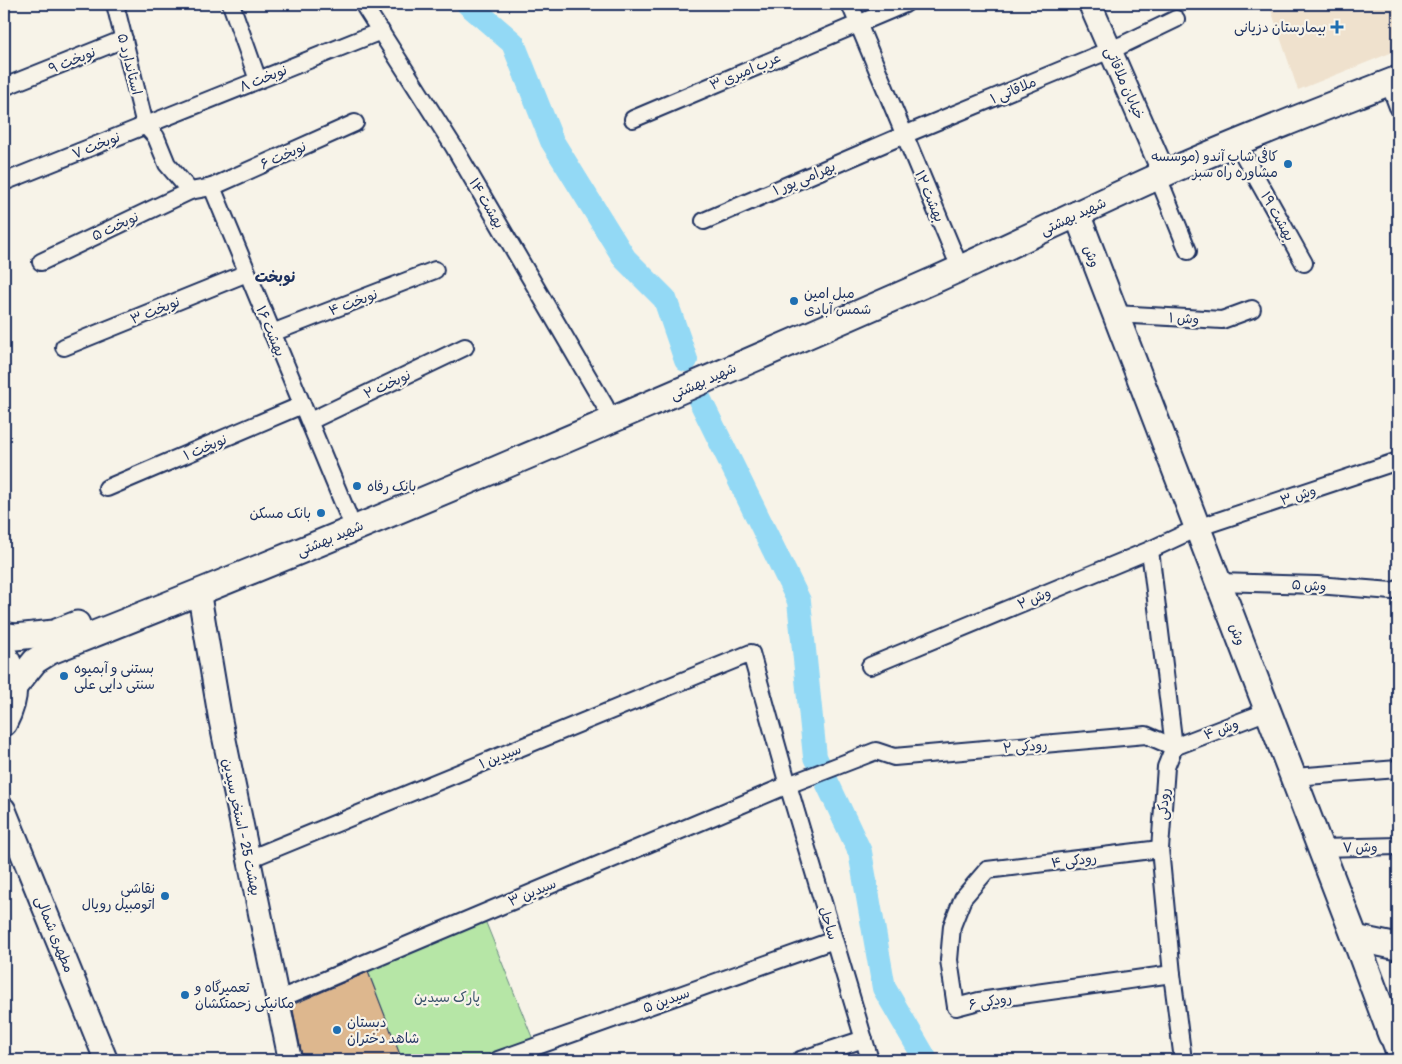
<svg xmlns="http://www.w3.org/2000/svg" width="1402" height="1064" font-family="Pangolin,'Playpen Sans Arabic',sans-serif">
	<style>
		.built { fill: #efe1cd }
		.green { fill: #b6e6a6; stroke: #688a82 }
		.lines { fill: none; stroke-linecap: round; stroke-linejoin: round }
		.river { stroke: #93d9f5; stroke-width: 24 }
		.building { fill: #ddb78e; stroke: #1b2f5e }
		.street-casing { stroke: #1b2f5e; stroke-width: 20 }
		.secondary-casing { stroke: #1b2f5e; stroke-width: 26 }
		.primary-casing { stroke: #1b2f5e; stroke-width: 29 }
		.street { stroke: #f7f3e8; stroke-width: 16 }
		.secondary { stroke: #f7f3e8; stroke-width: 22 }
		.primary { stroke: #f7f3e8; stroke-width: 25 }
		.poi-dot { fill: #1f6fb2; stroke: #f7f3e8; stroke-width: 2 }
		.labels { text-anchor: middle; stroke-width: 4.5; stroke-linejoin: round; paint-order: stroke }
		.poi-label { font-size: 14px; fill: #1b2f5e; stroke: #f7f3e8; text-anchor: start }
		.street-label { font-size: 14px; fill: #1b2f5e; stroke: #f7f3e8 }
		.park-label { font-size: 14px; fill: #3a546c; stroke: #f7f3e8 }
		.neighbourhood-label { font-size: 15px; font-weight: bold; fill: #1b2f5e; stroke: #f7f3e8 }
	</style>
	<rect width="100%" height="100%" fill="#f7f3e8"/>
	<filter id="ink" filterUnits="userSpaceOnUse"><feTurbulence type="fractalNoise" baseFrequency=".02" numOctaves="2"/><feDisplacementMap in="SourceGraphic" scale="10" xChannelSelector="R" yChannelSelector="G"/><feConvolveMatrix kernelMatrix="1 2 1 2 8 2 1 2 1" color-interpolation-filters="sRGB"/></filter>
	<g filter="url(#ink)">
		<!-- built -->
		<path class="built" d="M1269,4H1398V50L1298,90Z"/>
		<!-- green -->
		<path class="green" d="M482,913L536,1047L498,1060H402L365,963Z"/>
		<g class="lines">
			<!-- river -->
			<g class="river">
				<path d="M468,4L513,43L552,141L625,259L665,299L686,360"/>
				<path d="M699,398L799,601L815,757L860,852L884,988L926,1060"/>
			</g>
		</g>
		<!-- building -->
		<path class="building" d="M368,972L402,1060H303L292,1005Z"/>
		<g class="lines">
			<!-- street casing -->
			<g class="street-casing">
				<g id="street">
					<path d="M115,4L145,125L156,137L167,164L190,191L212,187L355,123"/>
					<path d="M231,4L258,80"/>
					<path d="M363,4L454,147L605,406"/>
					<path d="M850,4L955,256"/>
					<path d="M1389,83L1398,107"/>
					<path d="M4,87L124,39"/>
					<path d="M633,119L905,4"/>
					<path d="M1237,143L1304,263"/>
					<path d="M1158,177L1188,251"/>
					<path d="M4,182L381,31"/>
					<path d="M212,187L348,515"/>
					<path d="M704,221L904,135L1122,45L1176,19"/>
					<path d="M41,262L190,191"/>
					<path d="M1115,314L1222,320L1252,309"/>
					<path d="M272,333L435,270"/>
					<path d="M64,347L247,273"/>
					<path d="M310,421L465,347"/>
					<path d="M107,488L302,405"/>
					<path d="M1150,550L1174,747L1166,767L1160,849L1172,974L1183,1060"/>
					<path d="M1218,582L1317,585L1392,591L1398,589"/>
					<path d="M870,666L1150,550L1197,528L1398,461"/>
					<path d="M1174,747L1268,711"/>
					<path d="M1294,777L1398,769"/>
					<path d="M1321,848L1398,846"/>
					<path d="M1160,849L987,870L963,898L952,926L949,960L956,1007L979,1001L1172,974"/>
					<path d="M249,859L751,653L788,785L870,1060"/>
					<path d="M277,1000L788,785L876,751L894,757L1146,735L1174,747"/>
					<path d="M498,1060L834,940"/>
					<path d="M800,1060L864,1039"/>
				</g>
			</g>
			<!-- secondary casing -->
			<g class="secondary-casing">
				<g id="secondary">
					<path d="M1090,4L1159,162"/>
					<path d="M199,593L220,718L290,1060"/>
					<path d="M4,809L106,1060"/>
					<path d="M1391,1035L1398,1054"/>
				</g>
			</g>
			<!-- primary casing -->
			<g class="primary-casing">
				<g id="primary">
					<path d="M1077,214L1355,938L1391,1035"/>
					<path d="M4,635L15,637L54,633L77,624"/>
					<path d="M4,654C17,678 17,698 4,723"/>
					<path d="M14,687L35,661L51,651C350,534 645,407 939,278C1015,244 1090,207 1166,173C1242,139 1321,109 1398,79"/>
					<path d="M1355,938L1398,947"/>
				</g>
			</g>
			<!-- street -->
			<use href="#street" class="street"/>
			<!-- secondary -->
			<use href="#secondary" class="secondary"/>
			<!-- primary -->
			<use href="#primary" class="primary"/>
		</g>
	</g>
	<!-- markers -->
	<g class="poi-dot">
		<path d="M1334.5 19.5h5v5h5v5h-5v5h-5v-5h-5v-5h5z"/>
		<circle cx="1288" cy="164" r="5"/>
		<circle cx="794" cy="301" r="5"/>
		<circle cx="357" cy="486" r="5"/>
		<circle cx="321" cy="513" r="5"/>
		<circle cx="64" cy="676" r="5"/>
		<circle cx="165" cy="896" r="5"/>
		<circle cx="185" cy="995" r="5"/>
		<circle cx="337" cy="1030" r="5"/>
	</g>
	<g class="labels">
		<!-- poi labels -->
		<g class="poi-label">
			<text x="1326" y="32" text-anchor="end">بیمارستان دزیانی</text>
			<text x="1278" y="161" text-anchor="end">کافی شاپ آندو (موسسه<tspan x="1278" dy="16">مشاوره راه سبز</tspan></text>
			<text x="804" y="298">مبل امین<tspan x="804" dy="16">شمس آبادی</tspan></text>
			<text x="367" y="491">بانک رفاه</text>
			<text x="311" y="518" text-anchor="end">بانک مسکن</text>
			<text x="74" y="673">بستنی و آبمیوه<tspan x="74" dy="16">سنتی دایی علی</tspan></text>
			<text x="155" y="893" text-anchor="end">نقاشی<tspan x="155" dy="16">اتومبیل رویال</tspan></text>
			<text x="195" y="992">تعمیرگاه و<tspan x="195" dy="16">مکانیکی زحمتکشان</tspan></text>
			<text x="347" y="1027">دبستان<tspan x="347" dy="16">شاهد دختران</tspan></text>
		</g>
		<!-- street labels -->
		<g class="street-label">
			<text transform="translate(72 60) rotate(-22)" y="5">۹ نوبخت</text>
			<text transform="translate(130 64) rotate(76)" y="5">۵ استاندارد</text>
			<text transform="translate(745 71) rotate(-23)" y="5">۳ عرب امیری</text>
			<text transform="translate(263 78) rotate(-22)" y="5">۸ نوبخت</text>
			<text transform="translate(1125 83) rotate(66)" y="5">خیابان ملاقاتی</text>
			<text transform="translate(1013 90) rotate(-23)" y="5">ملاقاتی ۱</text>
			<text transform="translate(96 145) rotate(-22)" y="5">۷ نوبخت</text>
			<text transform="translate(283 155) rotate(-24)" y="5">نوبخت ۶</text>
			<text transform="translate(804 178) rotate(-23)" y="5">۱ بهرامی پور</text>
			<text transform="translate(930 196) rotate(67)" y="5">۱۲ بهشت</text>
			<text transform="translate(487 203) rotate(60)" y="5">بهشت ۱۴</text>
			<text transform="translate(1073 216) rotate(-25)" y="5">شهید بهشتی</text>
			<text transform="translate(1278 216) rotate(61)" y="5">بهشت ۱۹</text>
			<text transform="translate(115 226) rotate(-25)" y="5">۵ نوبخت</text>
			<text transform="translate(1092 256) rotate(69)" y="5">وش</text>
			<text transform="translate(353 302) rotate(-21)" y="5">۴ نوبخت</text>
			<text transform="translate(155 310) rotate(-22)" y="5">۳ نوبخت</text>
			<text transform="translate(1184 318) rotate(3)" y="5">وش ۱</text>
			<text transform="translate(271 331) rotate(67)" y="5">۱۶ بهشت</text>
			<text transform="translate(703 381) rotate(-24)" y="5">شهید بهشتی</text>
			<text transform="translate(387 384) rotate(-25)" y="5">۲ نوبخت</text>
			<text transform="translate(205 447) rotate(-23)" y="5">۱ نوبخت</text>
			<text transform="translate(1298 495) rotate(-18)" y="5">وش ۳</text>
			<text transform="translate(330 538) rotate(-23)" y="5">شهید بهشتی</text>
			<text transform="translate(1309 585) rotate(3)" y="5">وش ۵</text>
			<text transform="translate(1034 598) rotate(-23)" y="5">وش ۲</text>
			<text transform="translate(1238 634) rotate(69)" y="5">وش</text>
			<text transform="translate(1221 729) rotate(-21)" y="5">وش ۴</text>
			<text transform="translate(1025 746) rotate(-5)" y="5">رودکی ۲</text>
			<text transform="translate(500 756) rotate(-22)" y="5">سیدین ۱</text>
			<text transform="translate(1163 804) rotate(-85)" y="5">رودکی</text>
			<text transform="translate(242 827) rotate(78)" y="5">بهشت 25 - استخر سیدین</text>
			<text transform="translate(1360 847) rotate(-1)" y="5">وش ۷</text>
			<text transform="translate(1074 860) rotate(-7)" y="5">رودکی ۴</text>
			<text transform="translate(532 892) rotate(-23)" y="5">سیدین ۳</text>
			<text transform="translate(829 923) rotate(73)" y="5">ساحل</text>
			<text transform="translate(55 934) rotate(68)" y="5">مطهری شمالی</text>
			<text transform="translate(666 1000) rotate(-20)" y="5">سیدین ۵</text>
			<text transform="translate(990 1001) rotate(-10)" y="5">رودکی ۶</text>
		</g>
		<!-- park labels -->
		<g class="park-label">
			<text x="447" y="1002">پارک سیدین</text>
		</g>
		<!-- neighbourhood labels -->
		<g class="neighbourhood-label">
			<text x="275" y="282">نوبخت</text>
		</g>
	</g>
	<!-- margin -->
	<rect width="1402" height="1064" fill="none" stroke="#f7f3e8" stroke-width="20"/>
	<rect x="10" y="10" width="1382" height="1044" fill="none" stroke="#1b2f5e" stroke-width="2" filter="url(#ink)"/>
</svg>
